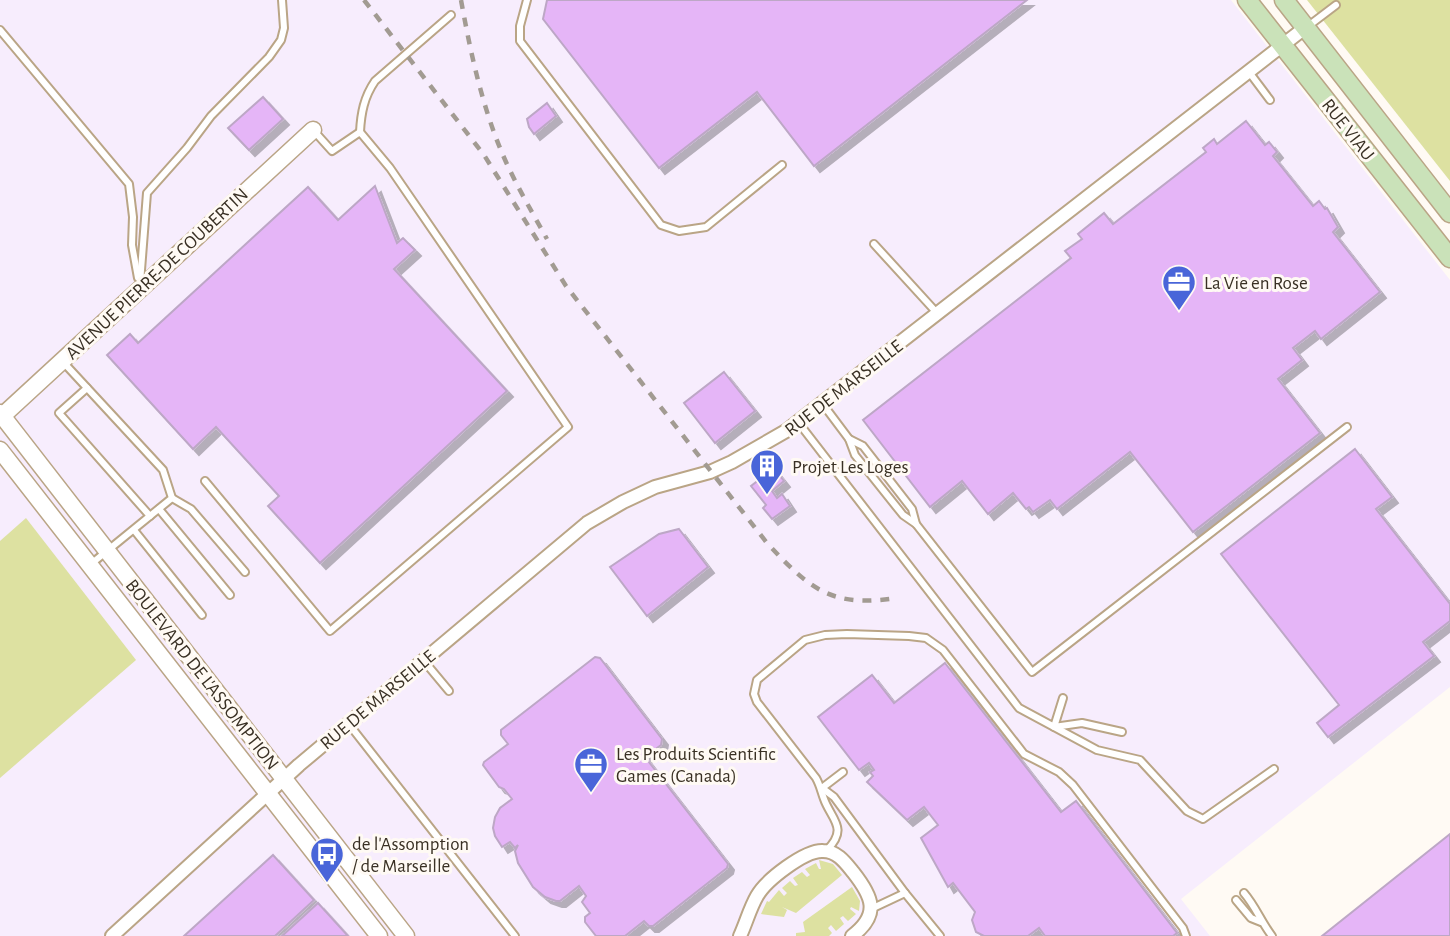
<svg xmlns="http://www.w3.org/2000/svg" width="1450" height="936" font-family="'Alegreya Sans',sans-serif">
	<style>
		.industrial { fill: #f7edfd }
		.green { fill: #dde1a1 }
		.building { fill: #e5b5f7; stroke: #bda7c6; stroke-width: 2; filter: url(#shadow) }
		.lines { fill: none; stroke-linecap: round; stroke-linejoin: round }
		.service-casing { stroke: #baa586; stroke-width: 10 }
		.minor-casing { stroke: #baa586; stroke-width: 16 }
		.tertiary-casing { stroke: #baa586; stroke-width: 19 }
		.secondary-casing { stroke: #baa586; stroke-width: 21 }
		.service { stroke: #fff; stroke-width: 6 }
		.minor { stroke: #fff; stroke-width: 12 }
		.tertiary { stroke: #fff; stroke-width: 16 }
		.secondary { stroke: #cae2b9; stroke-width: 18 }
		.rail { stroke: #a29b92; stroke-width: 4.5; stroke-dasharray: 9 9; stroke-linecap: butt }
		.labels { text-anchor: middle; stroke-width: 6; stroke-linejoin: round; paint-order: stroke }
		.street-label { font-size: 19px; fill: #393024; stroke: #fffaf4 }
		.poi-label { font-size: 19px; fill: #393024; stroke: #fffaf4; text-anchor: start }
	</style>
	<defs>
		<filter id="shadow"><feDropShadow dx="6" dy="6" stdDeviation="0" flood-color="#0004"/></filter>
	</defs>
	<rect width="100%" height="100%" fill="#fffaf4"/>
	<!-- industrial -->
	<path class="industrial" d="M0,0H1231L1450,280V687L1181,899L1210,936H0Z"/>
	<!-- green -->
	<g class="green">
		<path d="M1307,0H1450V181Z"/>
		<path d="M26,518L136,660L0,778V541Z"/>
		<path d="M819,860L833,864L842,875L796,913L782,907L787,910L784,917L761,914L767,901L769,902L779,890L784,896L787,893L782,888L790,881L795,886L798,885L793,878L802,872L807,877L810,875L805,869L816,863L819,869H821Z"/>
		<path d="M852,887L860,901L859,911L851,907L850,909L856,914L848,921L843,916L840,918L844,924L836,931L831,925L828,928L832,933L829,936H796V933L805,932L803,922Z"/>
	</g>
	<!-- building -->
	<g class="building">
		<path d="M547,0H1027L814,166L757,92L659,168L543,19Z"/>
		<path d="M263,97L283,119L249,150L228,128Z"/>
		<path d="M547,103L556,116L534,134L529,127L527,119Z"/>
		<path d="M1246,121L1265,145L1269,142L1277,152L1273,156L1313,206L1319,201L1325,209L1327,208L1338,227L1333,232L1380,292L1321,339L1315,331L1293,348L1302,360L1278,379L1320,433L1193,532L1130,452L1057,509L1050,500L1033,512L1029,507L1026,509L1013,493L988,514L962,481L930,507L863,420L1071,258L1065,251L1082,239L1078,234L1104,213L1113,224L1206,152L1203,148L1214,139L1217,144Z"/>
		<path d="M375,186L397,243L403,238L415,250L394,269L507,391L320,563L268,506L279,496L216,427L193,449L107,355L130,334L138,343L308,187L338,220Z"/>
		<path d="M724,372L755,411L715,443L684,403Z"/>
		<path d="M1355,449L1392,497L1376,509L1450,604V621L1423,642L1434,656L1328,737L1317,723L1339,705L1221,554Z"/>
		<path d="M776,471L784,481L772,491L777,498L782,494L790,506L772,519L763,508L766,505L751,486L760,479L762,481Z"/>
		<path d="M679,529L708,567L647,616L610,567L659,534Z"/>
		<path d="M595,657L600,658L662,739L661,745L645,757L728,864L727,868L653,926H649L644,921L625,936H596L585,922V917L590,913L582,902L586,896L579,886L560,901H556L545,897L533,887L518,863L515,851L518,845L515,848L510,842L502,847L495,836L493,828L495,817L500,808L512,799L504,789L499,787L483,765L484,762L508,744L501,735V730Z"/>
		<path d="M945,663L1061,812L1076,801L1177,933L1173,936H1045L1039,928L1028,936H984L976,932L972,920L975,912L953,883L948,887L921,838L938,825L924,807L907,820L867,782L873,776L870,772L874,770L869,763L859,770L818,717L872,675L894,703Z"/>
		<path d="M1450,834V936H1322Z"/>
		<path d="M273,855L314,900L275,936H184Z"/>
		<path d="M318,903L348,936H282Z"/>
	</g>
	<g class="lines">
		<!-- service casing -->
		<g class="service-casing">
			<g id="service">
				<path d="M527,0L520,26V41L661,225L679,231L706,227L782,165"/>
				<path d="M1307,27L1336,5"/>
				<path d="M0,30L129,184L133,217L132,245L138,278"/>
				<path d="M1249,72L1270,100"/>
				<path d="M360,132C361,113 364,97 375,81L451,15"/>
				<path d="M874,244L937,313"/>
				<path d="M140,283L147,193L187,148L211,116L269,57L281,40L284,28L282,0"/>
				<path d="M64,363L163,470L172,498L91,564"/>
				<path d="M87,388L59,413L150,516"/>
				<path d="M822,403L849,439L855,455L903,515L916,524L1032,672L1347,427"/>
				<path d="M798,422L1019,708L1097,750L1140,760L1187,811L1203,819L1274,769"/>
				<path d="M849,439L863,446L912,509L916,524"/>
				<path d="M205,481L330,631L568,427L390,168L360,132L332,151L314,131"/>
				<path d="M172,498L191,509L245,572"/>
				<path d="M159,509L230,595"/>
				<path d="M134,530L202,615"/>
				<path d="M424,661L449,691"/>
				<path d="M1063,698L1054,727L1082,723L1122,732"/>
				<path d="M348,723L515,936"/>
				<path d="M822,788L834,797L905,893L940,936"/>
				<path d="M822,788L843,772"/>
				<path d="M827,850C849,828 831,819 824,799C821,791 820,785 816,778L757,702L754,694L757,680L805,640L825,635L847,634L909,636L926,638L943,650L1024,754L1059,772L1073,785L1183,928L1186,936"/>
				<path d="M1244,893C1256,907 1261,922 1272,936"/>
				<path d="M1236,900L1251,918L1261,922"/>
				<path d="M871,909L905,893"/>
			</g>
		</g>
		<!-- minor casing -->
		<g class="minor-casing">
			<g id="minor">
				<path d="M112,936L299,765L587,523L623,502L655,487L710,472L732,462L786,431L1306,27"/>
				<path d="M740,936C746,923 750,908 757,896C766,880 805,850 823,851C837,851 845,862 853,872C872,896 881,914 852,936"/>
			</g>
		</g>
		<!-- tertiary casing -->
		<g class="tertiary-casing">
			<g id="tertiary">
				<path d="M0,413L406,936"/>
				<path d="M0,418L313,130"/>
				<path d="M0,450L379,936"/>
			</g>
		</g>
		<!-- secondary casing -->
		<g class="secondary-casing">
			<g id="secondary">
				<path d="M1247,0L1450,258"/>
				<path d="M1284,0L1450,213"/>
			</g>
		</g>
		<!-- service -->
		<use href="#service" class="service"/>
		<!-- minor -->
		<use href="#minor" class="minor"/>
		<!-- tertiary -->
		<use href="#tertiary" class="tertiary"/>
		<!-- secondary -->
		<use href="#secondary" class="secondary"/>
		<!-- rail -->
		<g class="rail">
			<path d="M364,0L484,155L566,286L767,543C810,589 831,608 896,598"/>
			<path d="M461,0C471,55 483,111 506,162C518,188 533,214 547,239"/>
		</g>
	</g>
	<!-- icons -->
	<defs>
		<g id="office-pin" transform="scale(1.75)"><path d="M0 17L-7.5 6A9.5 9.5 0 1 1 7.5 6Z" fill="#4965d9" stroke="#fffaf4"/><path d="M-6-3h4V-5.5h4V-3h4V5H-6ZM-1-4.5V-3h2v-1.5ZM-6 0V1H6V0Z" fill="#fff"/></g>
		<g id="building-pin" transform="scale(1.75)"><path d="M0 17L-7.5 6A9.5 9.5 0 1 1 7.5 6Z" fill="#4965d9" stroke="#fffaf4"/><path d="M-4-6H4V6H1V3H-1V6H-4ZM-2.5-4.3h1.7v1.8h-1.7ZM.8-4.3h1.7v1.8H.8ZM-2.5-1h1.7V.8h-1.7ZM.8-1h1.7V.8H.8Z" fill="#fff"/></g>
		<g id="bus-pin" transform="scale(1.75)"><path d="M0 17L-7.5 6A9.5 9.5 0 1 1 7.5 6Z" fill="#4965d9" stroke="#fffaf4"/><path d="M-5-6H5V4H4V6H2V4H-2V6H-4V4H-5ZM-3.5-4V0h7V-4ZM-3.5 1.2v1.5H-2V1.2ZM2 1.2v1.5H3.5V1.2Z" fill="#fff"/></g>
	</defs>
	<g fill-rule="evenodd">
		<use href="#office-pin" x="1179" y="282"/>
		<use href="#building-pin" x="767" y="466"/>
		<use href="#office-pin" x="591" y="764"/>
		<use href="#bus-pin" x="327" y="854"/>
	</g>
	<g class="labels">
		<!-- street labels -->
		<g class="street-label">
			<text transform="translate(1349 129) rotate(52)" y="7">RUE VIAU</text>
			<text transform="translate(156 273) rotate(-43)" y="7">AVENUE PIERRE-DE COUBERTIN</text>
			<text transform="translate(843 387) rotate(-38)" y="7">RUE DE MARSEILLE</text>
			<text transform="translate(203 674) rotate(52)" y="7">BOULEVARD DE L'ASSOMPTION</text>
			<text transform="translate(377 699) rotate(-40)" y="7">RUE DE MARSEILLE</text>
		</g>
		<!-- poi labels -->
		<g class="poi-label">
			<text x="1204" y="289">La Vie en Rose</text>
			<text x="792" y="473">Projet Les Loges</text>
			<text x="616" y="760">Les Produits Scientific<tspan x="616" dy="22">Games (Canada)</tspan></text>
			<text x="352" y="850">de l'Assomption<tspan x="352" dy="22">/ de Marseille</tspan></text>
		</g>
	</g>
</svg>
